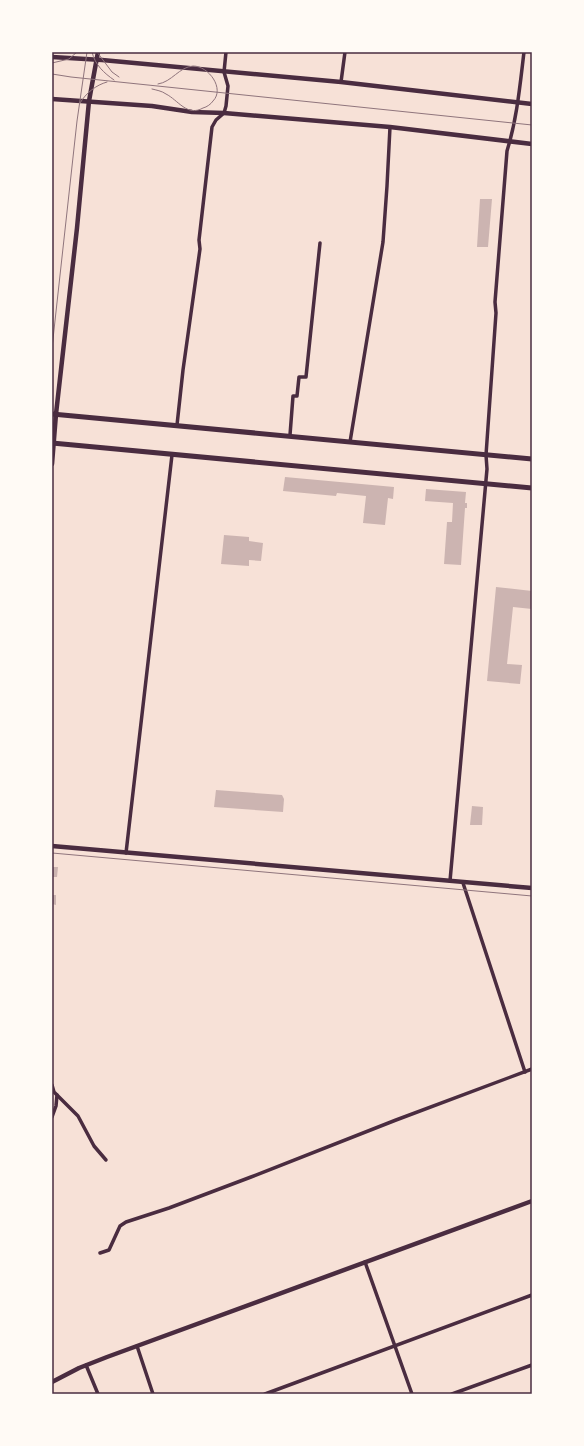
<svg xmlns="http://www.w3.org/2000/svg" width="584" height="1446" font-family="Ubuntu,sans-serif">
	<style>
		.building { fill: #ccb4b1 }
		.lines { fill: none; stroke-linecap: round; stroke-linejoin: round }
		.minor { stroke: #4a2c40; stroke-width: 3.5 }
		.tertiary { stroke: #4a2c40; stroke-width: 4.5 }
		.secondary { stroke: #4a2c40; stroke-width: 5 }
		.tram { stroke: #8f747c; stroke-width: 1 }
		.neatline { fill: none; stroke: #4a2c40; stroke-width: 1.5 }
	</style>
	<rect width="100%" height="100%" fill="#f7e1d7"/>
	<!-- building -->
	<g class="building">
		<path d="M480,199H492L488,247H477Z"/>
		<path d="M285,477L394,487L393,499L388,498L385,525L363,523L366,496L337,493L336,496L283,491Z"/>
		<path d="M426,489L466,492L465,503H467V508H465L461,565L444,564L447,522H452L453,503L425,501Z"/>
		<path d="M224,535L249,537V541L263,543L261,561L249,560V566L221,564Z"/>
		<path d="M496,587L532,591V609L513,607L507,664L522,665L520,684L487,681Z"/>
		<path d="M216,790L282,795L284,799L283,812L214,807Z"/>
		<path d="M472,806L483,807L482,825H470Z"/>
		<path d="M52,867H58L57,877H52Z"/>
		<path d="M52,895H56V905L52,904Z"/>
	</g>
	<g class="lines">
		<!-- minor -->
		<g class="minor">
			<path d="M341,82L345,52"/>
			<path d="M177,425L183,370L200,249L199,240L212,127L216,120L224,113L226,106L228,86L224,72L226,52"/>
			<path d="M290,435L293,396H297L299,377H306L320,243"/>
			<path d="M350,442L383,242L387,186L390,127"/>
			<path d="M126,853L172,455"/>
			<path d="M450,881L487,469L486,455L496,313L495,302L507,151C517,119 520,85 524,52"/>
			<path d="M463,883L525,1072"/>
			<path d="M52,1085L54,1092L78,1116L94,1146L106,1160"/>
			<path d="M52,1117L56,1106L57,1095"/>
			<path d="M100,1253L109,1250L120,1226L126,1222L169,1208L251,1177L396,1120L532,1069"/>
			<path d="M365,1262L412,1394"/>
			<path d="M137,1346L153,1394"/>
			<path d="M86,1365L98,1394"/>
			<path d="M265,1394L532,1295"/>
			<path d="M452,1394L532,1365"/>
		</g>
		<!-- tertiary -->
		<g class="tertiary">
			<path d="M52,57L102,60L341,82L532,104"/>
			<path d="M52,99L152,106L192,112L224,113L390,127L532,144"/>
			<path d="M52,464L56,414L77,228L89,101L98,52"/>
			<path d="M52,846L532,888"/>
			<path d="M52,1382L79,1368L107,1357L532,1201"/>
		</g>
		<!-- secondary -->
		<g class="secondary">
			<path d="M52,414L532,459"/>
			<path d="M52,443L532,488"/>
		</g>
		<!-- tram -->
		<g class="tram">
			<path d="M92,52C95,65 104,73 114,80"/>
			<path d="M97,52L112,72L119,77"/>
			<path d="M52,63L69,59L77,52"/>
			<path d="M52,74L71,77L532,125"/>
			<path d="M152,89C156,90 162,91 166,94C178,100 187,117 203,108C207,107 211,104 213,101C225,89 209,66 193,66C179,67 172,82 158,84"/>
			<path d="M80,103C86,93 96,85 107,82"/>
			<path d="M52,348L77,121L87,52"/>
			<path d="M52,853L532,896"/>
		</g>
	</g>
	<!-- border -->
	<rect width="584" height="1446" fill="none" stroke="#fffaf5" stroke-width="106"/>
	<rect x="53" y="53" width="478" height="1340" class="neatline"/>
</svg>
